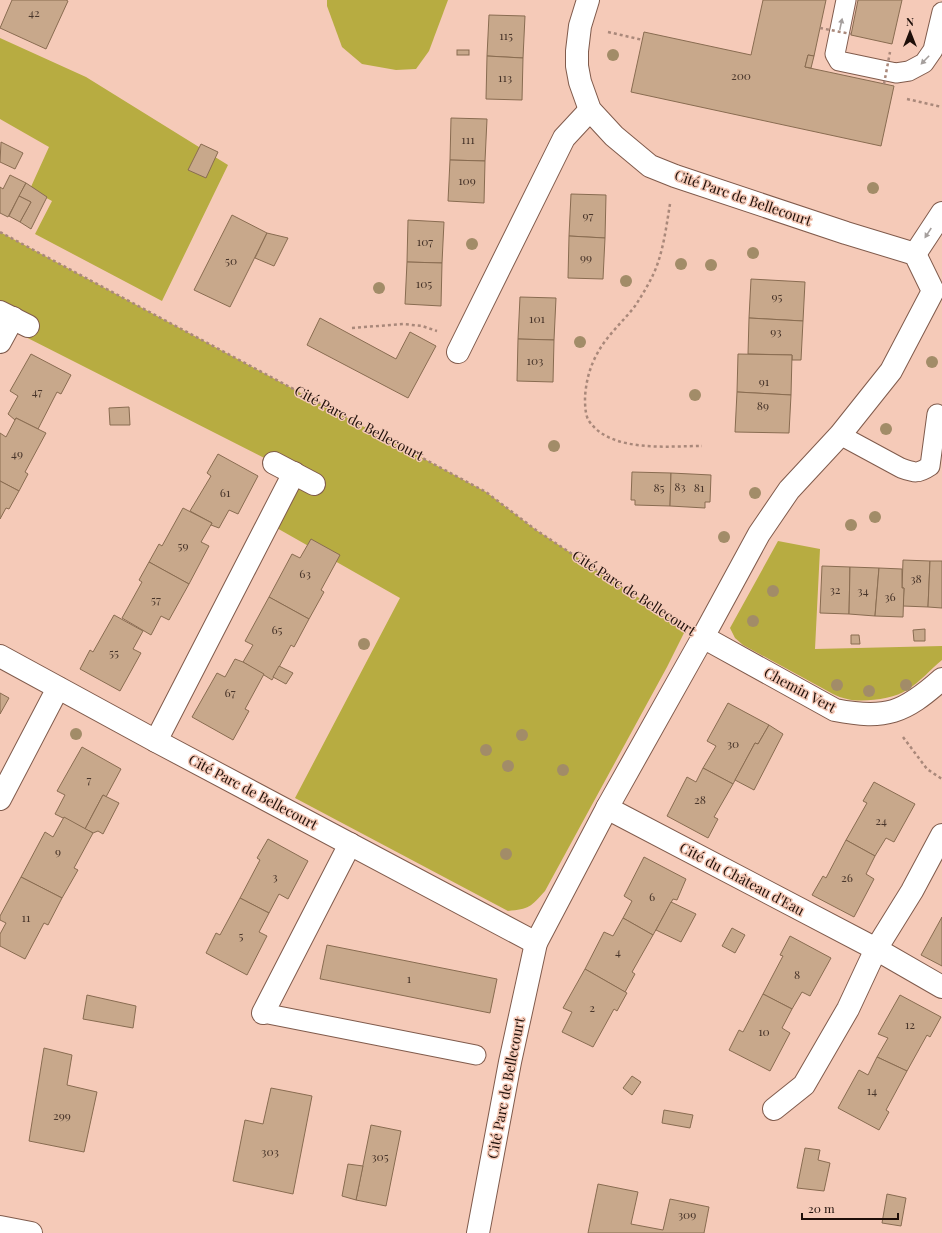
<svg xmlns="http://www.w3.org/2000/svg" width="942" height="1233" font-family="'Playfair Display',serif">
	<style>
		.green { fill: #b7ac41 }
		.building { fill: #c8a88b; stroke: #896c51 }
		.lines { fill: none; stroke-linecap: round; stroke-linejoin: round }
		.lane-casing { stroke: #805b4c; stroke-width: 21 }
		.street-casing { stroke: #805b4c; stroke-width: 24 }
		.secondary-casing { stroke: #805b4c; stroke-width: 24 }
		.path { stroke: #a9887a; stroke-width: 2.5; stroke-dasharray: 3 3; stroke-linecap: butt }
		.lane { stroke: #fff; stroke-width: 19 }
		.street { stroke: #fff; stroke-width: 22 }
		.secondary { stroke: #fff; stroke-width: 22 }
		.path-bridge { stroke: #a9887a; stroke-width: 2.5; stroke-dasharray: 3 3; stroke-linecap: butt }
		.tree { fill: #a28c68 }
		.oneway { fill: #a59f9d }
		.labels { text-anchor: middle; stroke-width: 3; stroke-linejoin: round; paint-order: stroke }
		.number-label { font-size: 12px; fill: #48352a }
		.street-label { font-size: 14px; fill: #1e0f09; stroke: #f5cab8 }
	</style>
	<rect width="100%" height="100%" fill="#f5cab8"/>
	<!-- green -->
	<g class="green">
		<path d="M327,0H448L429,51L416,69L396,70L362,64L342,47L327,6Z"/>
		<path d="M0,38L86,77L228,165L162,301L35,234L52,201L30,189L49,147L0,119Z"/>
		<path d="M0,232L486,492L536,530L686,629L667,667L545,891C531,907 529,909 508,911L295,798L400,598L268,523L294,473L0,324Z"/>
		<path d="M778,541L820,549L815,649L942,646V660C931,669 920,682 907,690C894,699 862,703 847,699C842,698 837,696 833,694L743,645L735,638L730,628Z"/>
	</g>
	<!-- building -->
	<g class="building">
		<path d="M12,0H66L68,1L46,49L0,28Z"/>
		<path d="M763,0H826L814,56L808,55L805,67L894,86L881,146L631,92L644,32L751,55Z"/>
		<path d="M858,0H902L892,44L851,35Z"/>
		<path d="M489,15L525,16L523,58L487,56Z"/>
		<rect x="457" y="50" width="12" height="5"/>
		<path d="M808,55L814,56L811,68L805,67Z"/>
		<path d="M487,56L523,58L522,100L486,99Z"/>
		<path d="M451,118L487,119L485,161L450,160Z"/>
		<path d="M1,142L23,153L15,169L0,162Z"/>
		<path d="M201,144L218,152L206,178L188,170Z"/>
		<path d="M450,160L485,161L484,203L448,201Z"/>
		<path d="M10,175L26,183L8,217L0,213V187L3,189Z"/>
		<path d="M26,183L47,197L31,229L20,222L31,202L19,196Z"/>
		<path d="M571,194L606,195L605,238L569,236Z"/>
		<path d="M19,196L31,202L20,222L9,216Z"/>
		<path d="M232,215L267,233L230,307L194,290Z"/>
		<path d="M408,220L444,222L442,263L407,262Z"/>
		<path d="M267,233L288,238L274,266L255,258Z"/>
		<path d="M569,236L605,238L603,279L568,278Z"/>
		<path d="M407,262L442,263L441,306L405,304Z"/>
		<path d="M751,279L805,282L803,321L749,318Z"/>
		<path d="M520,297L556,298L554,340L518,339Z"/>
		<path d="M320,318L396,359L410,332L436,346L408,398L307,345Z"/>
		<path d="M749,318L803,321L801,360H792V355L748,354Z"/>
		<path d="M518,339L554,340L553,382L517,381Z"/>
		<path d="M31,354L71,375L61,394L57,392L38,429L16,418L15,420L8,414L18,396L10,391Z"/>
		<path d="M738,354L792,355L791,395L737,392Z"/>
		<path d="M737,392L791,395L789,433L735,432Z"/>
		<path d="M129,407L130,425H110L109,408Z"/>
		<path d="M16,418L46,433L25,472L28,474L19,491L0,481V433L6,437Z"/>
		<path d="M218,454L258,476L238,514L229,510L219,528L211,525L212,523L190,511L211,476L207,473Z"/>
		<path d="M632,472L671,473L670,506L635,505V500H631Z"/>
		<path d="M671,473L711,475L710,502H705V508L670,506Z"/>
		<path d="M0,481L19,491L9,509L6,508L0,519Z"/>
		<path d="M183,508L212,523L201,542L209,546L189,584L149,562L159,544L162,546Z"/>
		<path d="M311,539L340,555L321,590L324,592L309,619L269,597L292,554L300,558Z"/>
		<path d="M903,560L930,561L928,607L903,606L904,588H902Z"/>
		<path d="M930,561H942V608L928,607Z"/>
		<path d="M149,562L189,584L169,620L161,616L151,635L122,618L142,582L139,580Z"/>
		<path d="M822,566L850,567L849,614L820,613Z"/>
		<path d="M850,567L879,568L875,616L849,614Z"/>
		<path d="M879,568L902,569V588H904L903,617L875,616Z"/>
		<path d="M269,597L309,619L294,647L291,645L272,680L243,662L253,645L245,641Z"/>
		<path d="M114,615L143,631L133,649L141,653L120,691L80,669L90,650L93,652Z"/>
		<path d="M925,629V641H914L913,630Z"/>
		<path d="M851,635H859L860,644H851Z"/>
		<path d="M235,659L243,662L264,674L245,709L249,711L233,740L192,717L217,673L225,677Z"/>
		<path d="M279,666L293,673L286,684L273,677Z"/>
		<path d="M0,693L9,698L0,714Z"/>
		<path d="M728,703L769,725L758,744L755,743L733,784L703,768L716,746L707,741Z"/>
		<path d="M769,725L783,734L754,790L735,780L755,743L758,744Z"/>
		<path d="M82,747L121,769L106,797L103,795L85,829L55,814L65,795L57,791Z"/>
		<path d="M703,768L733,784L714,817L718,819L708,838L667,816L687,777L696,782Z"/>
		<path d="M874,782L915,804L894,842L886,838L875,856L846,840L867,803L863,801Z"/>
		<path d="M103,795L119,803L103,834L98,831L93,833L85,829Z"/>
		<path d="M64,817L93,833L74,868L78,870L62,898L21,877L45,832L53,837Z"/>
		<path d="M268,839L308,861L288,899L279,894L269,913L240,898L260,860L257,858Z"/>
		<path d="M846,840L875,856L866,874L874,879L854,917L812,895L823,876L826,878Z"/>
		<path d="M644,857L686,879L677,900L673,899L653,935L623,918L632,901L624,896Z"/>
		<path d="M21,877L62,898L48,925L44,923L25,959L0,946V934L6,923L0,920V916Z"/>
		<path d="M240,898L269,913L259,932L267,936L247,975L206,953L216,933L220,935Z"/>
		<path d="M671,902L696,914L681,942L656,930Z"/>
		<path d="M942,917V966L921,955Z"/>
		<path d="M623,918L653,935L632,972L635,974L625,992L585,969L604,932L613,936Z"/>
		<path d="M732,928L745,935L735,953L722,946Z"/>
		<path d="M790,936L831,958L810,996L802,992L792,1009L763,994L783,956L780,955Z"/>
		<path d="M327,945L497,979L490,1013L321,979H320Z"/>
		<path d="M585,969L627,993L617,1011L614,1009L593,1047L562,1032L572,1012L563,1008Z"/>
		<path d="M763,994L792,1009L782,1028L790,1033L770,1071L729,1050L739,1030L743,1032Z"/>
		<path d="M87,995L136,1006L133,1028L83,1019Z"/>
		<path d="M900,995L941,1017L930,1037L927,1035L907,1071L877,1057L888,1038L878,1034Z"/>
		<path d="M44,1048L72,1055L67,1085L97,1092L84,1152L29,1141Z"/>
		<path d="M877,1057L907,1071L886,1110L889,1112L879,1130L838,1108L859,1070L868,1075Z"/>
		<path d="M632,1076L641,1082L632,1095L623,1088Z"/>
		<path d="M271,1088L312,1096L293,1194L233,1181L245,1120L263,1124Z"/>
		<path d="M664,1110L693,1115L690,1128L662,1123Z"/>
		<path d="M371,1125L401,1131L386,1206L356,1200Z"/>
		<path d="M805,1148L820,1150L818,1160L830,1163L824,1191L797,1188Z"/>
		<path d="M348,1164L363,1166L356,1200L342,1196Z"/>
		<path d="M598,1184L638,1192L631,1224L663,1230L670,1199L709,1207L704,1233H588Z"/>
		<path d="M887,1194L906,1198L901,1226L882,1223Z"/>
	</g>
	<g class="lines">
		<!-- lane casing -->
		<g class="lane-casing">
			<g id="lane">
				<path d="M846,0L835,54L839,61L896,73L909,71L924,63L933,50L942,12"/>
				<path d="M840,435L901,468C915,473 918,474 930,466L937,414"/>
				<path d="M263,1013L476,1055"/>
			</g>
		</g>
		<!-- street casing -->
		<g class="street-casing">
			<g id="street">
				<path d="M588,0L580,26L577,51V66L580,82L590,110L614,136L650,166L675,176L846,233L915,254L933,291L891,371L840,435L789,490L759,534L703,637"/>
				<path d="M915,254L942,213"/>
				<path d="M0,312L28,326"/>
				<path d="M0,342L13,318"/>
				<path d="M458,352L564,138L590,110"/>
				<path d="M274,463L314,484"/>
				<path d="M0,656L156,741L536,943"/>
				<path d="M156,741L294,473"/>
				<path d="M0,799L58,688"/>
				<path d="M607,808L876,949L942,987"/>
				<path d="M263,1013L350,844"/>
				<path d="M774,1109L804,1085L848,1009L876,949L912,891L942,835"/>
			</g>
		</g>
		<!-- secondary casing -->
		<g class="secondary-casing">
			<g id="secondary">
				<path d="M0,1227L31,1233"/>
				<path d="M478,1233L510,1062L536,943L607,808L703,637L835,710C886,720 904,713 942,679"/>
			</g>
		</g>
		<!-- path -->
		<g class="path">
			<path d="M608,32L643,40"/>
			<path d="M907,99L942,107"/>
			<path d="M670,204C666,228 663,255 652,277C647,287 641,297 635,306C622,323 605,337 596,356C589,369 586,383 585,397C585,404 585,415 589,421C611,453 668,446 702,446"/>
			<path d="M0,232L486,492L536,530L679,625"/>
			<path d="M352,328L403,324L422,326L437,331"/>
			<path d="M903,737L927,769L942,779"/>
		</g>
		<!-- lane -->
		<use href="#lane" class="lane"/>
		<!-- street -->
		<use href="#street" class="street"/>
		<!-- secondary -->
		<use href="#secondary" class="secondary"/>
		<!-- path-bridge -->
		<g class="path-bridge">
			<path d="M820,28L851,34"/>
			<path d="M884,84L890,52"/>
		</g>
	</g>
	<!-- trees -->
	<g class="tree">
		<circle cx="613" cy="55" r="6"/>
		<circle cx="873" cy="188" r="6"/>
		<circle cx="472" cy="244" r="6"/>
		<circle cx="753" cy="253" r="6"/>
		<circle cx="681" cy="264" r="6"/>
		<circle cx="711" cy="265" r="6"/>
		<circle cx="626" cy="281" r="6"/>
		<circle cx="379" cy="288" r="6"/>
		<circle cx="580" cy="342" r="6"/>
		<circle cx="932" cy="362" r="6"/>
		<circle cx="695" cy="395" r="6"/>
		<circle cx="886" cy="429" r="6"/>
		<circle cx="554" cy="446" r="6"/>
		<circle cx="755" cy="493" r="6"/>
		<circle cx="875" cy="517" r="6"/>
		<circle cx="851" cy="525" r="6"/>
		<circle cx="724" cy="537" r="6"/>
		<circle cx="773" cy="591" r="6"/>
		<circle cx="753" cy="621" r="6"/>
		<circle cx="364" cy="644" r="6"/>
		<circle cx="837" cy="685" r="6"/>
		<circle cx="906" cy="685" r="6"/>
		<circle cx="869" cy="691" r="6"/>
		<circle cx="76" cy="734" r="6"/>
		<circle cx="522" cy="735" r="6"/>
		<circle cx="486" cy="750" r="6"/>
		<circle cx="508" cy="766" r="6"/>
		<circle cx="563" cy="770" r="6"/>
		<circle cx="506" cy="854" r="6"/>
	</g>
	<!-- one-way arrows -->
	<defs><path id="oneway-solid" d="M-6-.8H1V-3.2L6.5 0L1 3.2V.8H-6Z"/></defs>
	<g class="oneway">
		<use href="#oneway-solid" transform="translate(841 24) rotate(-78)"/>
		<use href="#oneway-solid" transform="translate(925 60) rotate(134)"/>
		<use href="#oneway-solid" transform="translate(928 233) rotate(123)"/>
	</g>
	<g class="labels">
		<!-- number labels -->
		<g class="number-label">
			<text x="34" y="17">42</text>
			<text x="506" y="40">115</text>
			<text x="741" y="80">200</text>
			<text x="505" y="82">113</text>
			<text x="468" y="144">111</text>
			<text x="467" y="185">109</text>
			<text x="588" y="220">97</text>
			<text x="425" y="246">107</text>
			<text x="586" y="262">99</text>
			<text x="231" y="265">50</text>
			<text x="424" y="288">105</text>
			<text x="777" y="301">95</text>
			<text x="537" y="323">101</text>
			<text x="776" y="336">93</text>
			<text x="535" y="365">103</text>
			<text x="764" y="386">91</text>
			<text x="37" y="396">47</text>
			<text x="763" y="410">89</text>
			<text x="17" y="458">49</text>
			<text x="680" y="491">83</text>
			<text x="659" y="492">85</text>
			<text x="699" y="492">81</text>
			<text x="225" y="497">61</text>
			<text x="183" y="550">59</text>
			<text x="305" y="578">63</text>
			<text x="916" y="583">38</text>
			<text x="835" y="594">32</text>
			<text x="863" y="595">34</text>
			<text x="890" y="601">36</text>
			<text x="156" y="604">57</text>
			<text x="277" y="634">65</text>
			<text x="114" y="657">55</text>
			<text x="230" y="697">67</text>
			<text x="733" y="748">30</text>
			<text x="89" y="784">7</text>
			<text x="700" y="804">28</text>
			<text x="881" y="825">24</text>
			<text x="58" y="856">9</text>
			<text x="275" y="881">3</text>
			<text x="847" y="882">26</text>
			<text x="652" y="901">6</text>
			<text x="26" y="922">11</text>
			<text x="241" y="940">5</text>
			<text x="618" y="956">4</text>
			<text x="797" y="979">8</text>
			<text x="409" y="983">1</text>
			<text x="592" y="1012">2</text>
			<text x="910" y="1029">12</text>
			<text x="764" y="1036">10</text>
			<text x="872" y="1095">14</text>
			<text x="62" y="1120">299</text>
			<text x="270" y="1156">303</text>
			<text x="380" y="1161">305</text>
			<text x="687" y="1219">309</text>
		</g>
		<!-- street labels -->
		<g class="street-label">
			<text transform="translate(743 198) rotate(19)" y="5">Cité Parc de Bellecourt</text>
			<text transform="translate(359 423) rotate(28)" y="5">Cité Parc de Bellecourt</text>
			<text transform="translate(634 593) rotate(33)" y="5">Cité Parc de Bellecourt</text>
			<text transform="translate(800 690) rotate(28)" y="5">Chemin Vert</text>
			<text transform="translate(253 792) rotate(28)" y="5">Cité Parc de Bellecourt</text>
			<text transform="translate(742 879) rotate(28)" y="5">Cité du Château d'Eau</text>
			<text transform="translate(506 1088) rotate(-79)" y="5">Cité Parc de Bellecourt</text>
		</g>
	</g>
	<!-- north arrow -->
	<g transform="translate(910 32)" stroke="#f5cab8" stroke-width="3" paint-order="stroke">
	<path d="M0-3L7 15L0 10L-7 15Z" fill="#1e0f09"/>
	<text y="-6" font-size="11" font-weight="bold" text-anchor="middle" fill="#1e0f09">N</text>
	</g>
	<!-- scale -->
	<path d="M802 1213v6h96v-6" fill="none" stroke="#1e0f09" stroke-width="2"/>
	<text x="808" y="1213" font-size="12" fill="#1e0f09" stroke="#f5cab8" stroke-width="3" paint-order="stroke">20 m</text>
</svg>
